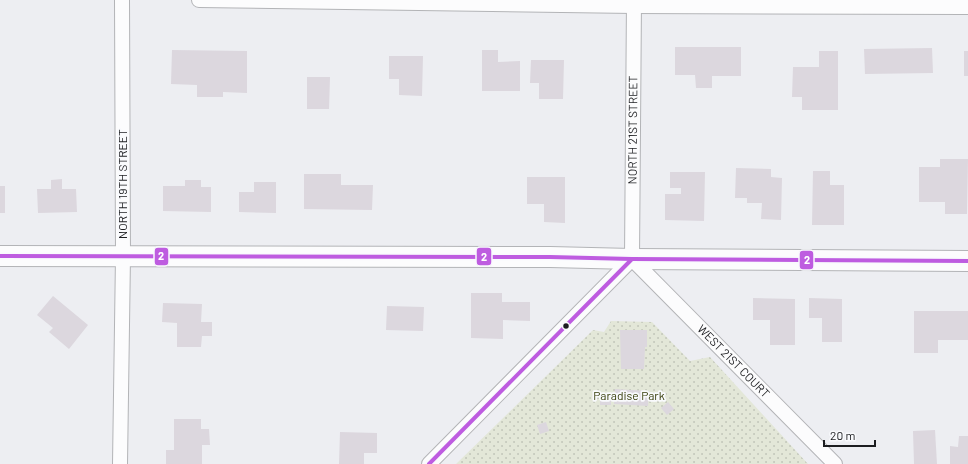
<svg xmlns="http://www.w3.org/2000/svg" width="968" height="464" font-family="Barlow,sans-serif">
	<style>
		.park { fill: url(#park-dots) }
		.building { fill: #dcd7de }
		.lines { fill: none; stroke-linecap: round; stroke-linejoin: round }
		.street-casing { stroke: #b3b4b7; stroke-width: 16 }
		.secondary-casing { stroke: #b3b4b7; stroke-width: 22 }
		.street { stroke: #fcfcfd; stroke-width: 14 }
		.secondary { stroke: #fcfcfd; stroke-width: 20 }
		.bus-1-casing { stroke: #f9fafd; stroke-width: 7 }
		.bus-1 { stroke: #be5ce0; stroke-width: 4 }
		.bus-dot { fill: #1c1d20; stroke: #f9fafd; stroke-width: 1.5 }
		.labels { text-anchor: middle; stroke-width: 3.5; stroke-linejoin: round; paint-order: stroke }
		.street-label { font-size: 12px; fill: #1c1d20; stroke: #f9fafd }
		.park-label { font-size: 12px; fill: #363d09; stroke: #f9fafd }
		.line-badge { stroke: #f9fafd; stroke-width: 1.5 }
		.badge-label { font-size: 11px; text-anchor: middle; font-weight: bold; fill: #fff }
	</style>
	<defs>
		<pattern id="park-dots" width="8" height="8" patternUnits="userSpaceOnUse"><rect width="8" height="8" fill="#e3e7d8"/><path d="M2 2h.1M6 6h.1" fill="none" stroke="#c2c6b9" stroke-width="1.8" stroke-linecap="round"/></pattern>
	</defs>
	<rect width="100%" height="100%" fill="#edeef2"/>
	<!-- park -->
	<path class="park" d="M611,321L652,322L690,361L710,357L808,464H456L593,330L604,332Z"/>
	<!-- building -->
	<g class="building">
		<path d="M675,47H741V76H712V88H696L695,75H675Z"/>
		<path d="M932,48L933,73L865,74L864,49Z"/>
		<path d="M172,50L247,51V93L223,92V97H197V85L171,84Z"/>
		<path d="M482,50H498V62L520,61V91H482Z"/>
		<path d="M819,51H838V110H802V97H792L793,67H819Z"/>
		<rect x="964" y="51" width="4" height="25"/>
		<path d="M389,56H423L422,96L399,95V79H389Z"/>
		<path d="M531,60H564L563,99H539V83H530Z"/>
		<path d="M307,77H330L329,109H307Z"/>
		<path d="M940,159H968L967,214H945V202H919V167H940Z"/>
		<path d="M736,168L771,169V177L782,178L781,220L761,219L762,203H747V198H735Z"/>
		<path d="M813,171H830V185H844V225H812Z"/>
		<path d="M670,172H705L704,221L665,220V194H681V188H670Z"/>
		<path d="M304,174H341V185H373L372,210L304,209Z"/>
		<path d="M527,177H565V223L544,222V204H527Z"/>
		<path d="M62,179V189H76L77,212L38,213L37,189H51V180Z"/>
		<path d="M185,180H201V187H211V212L163,211V186H185Z"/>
		<path d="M254,182H276V213L239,212V192H254Z"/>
		<rect x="0" y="186" width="5" height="27"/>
		<path d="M471,293H502V302H530V321L503,320V339L471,338Z"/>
		<path d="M53,296L88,325L69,349L49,332L53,328L37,315Z"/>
		<path d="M753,298L795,299V345H770V320H753Z"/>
		<path d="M809,298L842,299V342H822V318H809Z"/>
		<path d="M163,303L202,304L201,322H212V336H202L201,347H177V323L162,322Z"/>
		<path d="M387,306L424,307L423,331L386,330Z"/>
		<path d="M914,311H968V340H938V353H914Z"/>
		<path d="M620,330H647V347H645L644,369H621Z"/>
		<path d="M615,389L649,391L648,406L614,404Z"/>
		<rect x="600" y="394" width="11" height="11"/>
		<path d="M668,402L674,409L667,415L661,408Z"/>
		<path d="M174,419H201V429H209L210,445H202V464H166V450H174Z"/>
		<path d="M546,422L549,431L540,434L537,425Z"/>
		<path d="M935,430L937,464H914L913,431Z"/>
		<path d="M340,432L377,433V453H364V464H339Z"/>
		<path d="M959,436H968V464H950V446L958,447Z"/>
	</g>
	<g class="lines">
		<!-- street casing -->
		<g class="street-casing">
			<g id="street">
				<path d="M199,0L634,6L968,7"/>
				<path id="s1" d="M632,259L835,464"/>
				<path id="s2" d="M632,259L634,0"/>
				<path d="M120,464L123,256L122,0"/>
				<path d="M429,464L632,259"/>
			</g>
		</g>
		<!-- secondary casing -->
		<g class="secondary-casing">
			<path id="secondary" d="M0,256L550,257L632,259L968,261"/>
		</g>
		<!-- street -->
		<use href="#street" class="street"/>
		<!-- secondary -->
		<use href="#secondary" class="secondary"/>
		<!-- bus-1 casing -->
		<g class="bus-1-casing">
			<g id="bus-1">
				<path d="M0,256L550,257L632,259L968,261"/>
				<path d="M429,464L632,259"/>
			</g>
		</g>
		<!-- bus-1 -->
		<use href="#bus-1" class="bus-1"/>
	</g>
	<!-- markers -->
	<circle class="bus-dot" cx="566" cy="326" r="3.5"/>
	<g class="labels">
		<!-- street labels -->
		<g class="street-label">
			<text dy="4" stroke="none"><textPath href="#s2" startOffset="129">NORTH 21ST STREET</textPath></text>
			<text transform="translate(123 184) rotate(-90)" y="4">NORTH 19TH STREET</text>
			<text dy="4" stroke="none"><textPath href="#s1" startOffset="144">WEST 21ST COURT</textPath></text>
		</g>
		<!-- park labels -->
		<g class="park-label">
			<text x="629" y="400">Paradise Park</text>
		</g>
	</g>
	<g class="line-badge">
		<rect x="154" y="247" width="15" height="19" rx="4" fill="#be5ce0"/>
		<rect x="476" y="247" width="16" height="19" rx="4" fill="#be5ce0"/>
		<rect x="799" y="250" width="15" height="20" rx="4" fill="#be5ce0"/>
	</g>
	<g class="badge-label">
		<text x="161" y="260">2</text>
		<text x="484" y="261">2</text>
		<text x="807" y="264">2</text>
	</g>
	<!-- scale -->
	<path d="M824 440v6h51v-6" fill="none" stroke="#1c1d20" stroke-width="2"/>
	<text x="830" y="440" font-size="12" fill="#1c1d20" stroke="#f9fafd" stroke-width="3" paint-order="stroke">20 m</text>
</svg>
